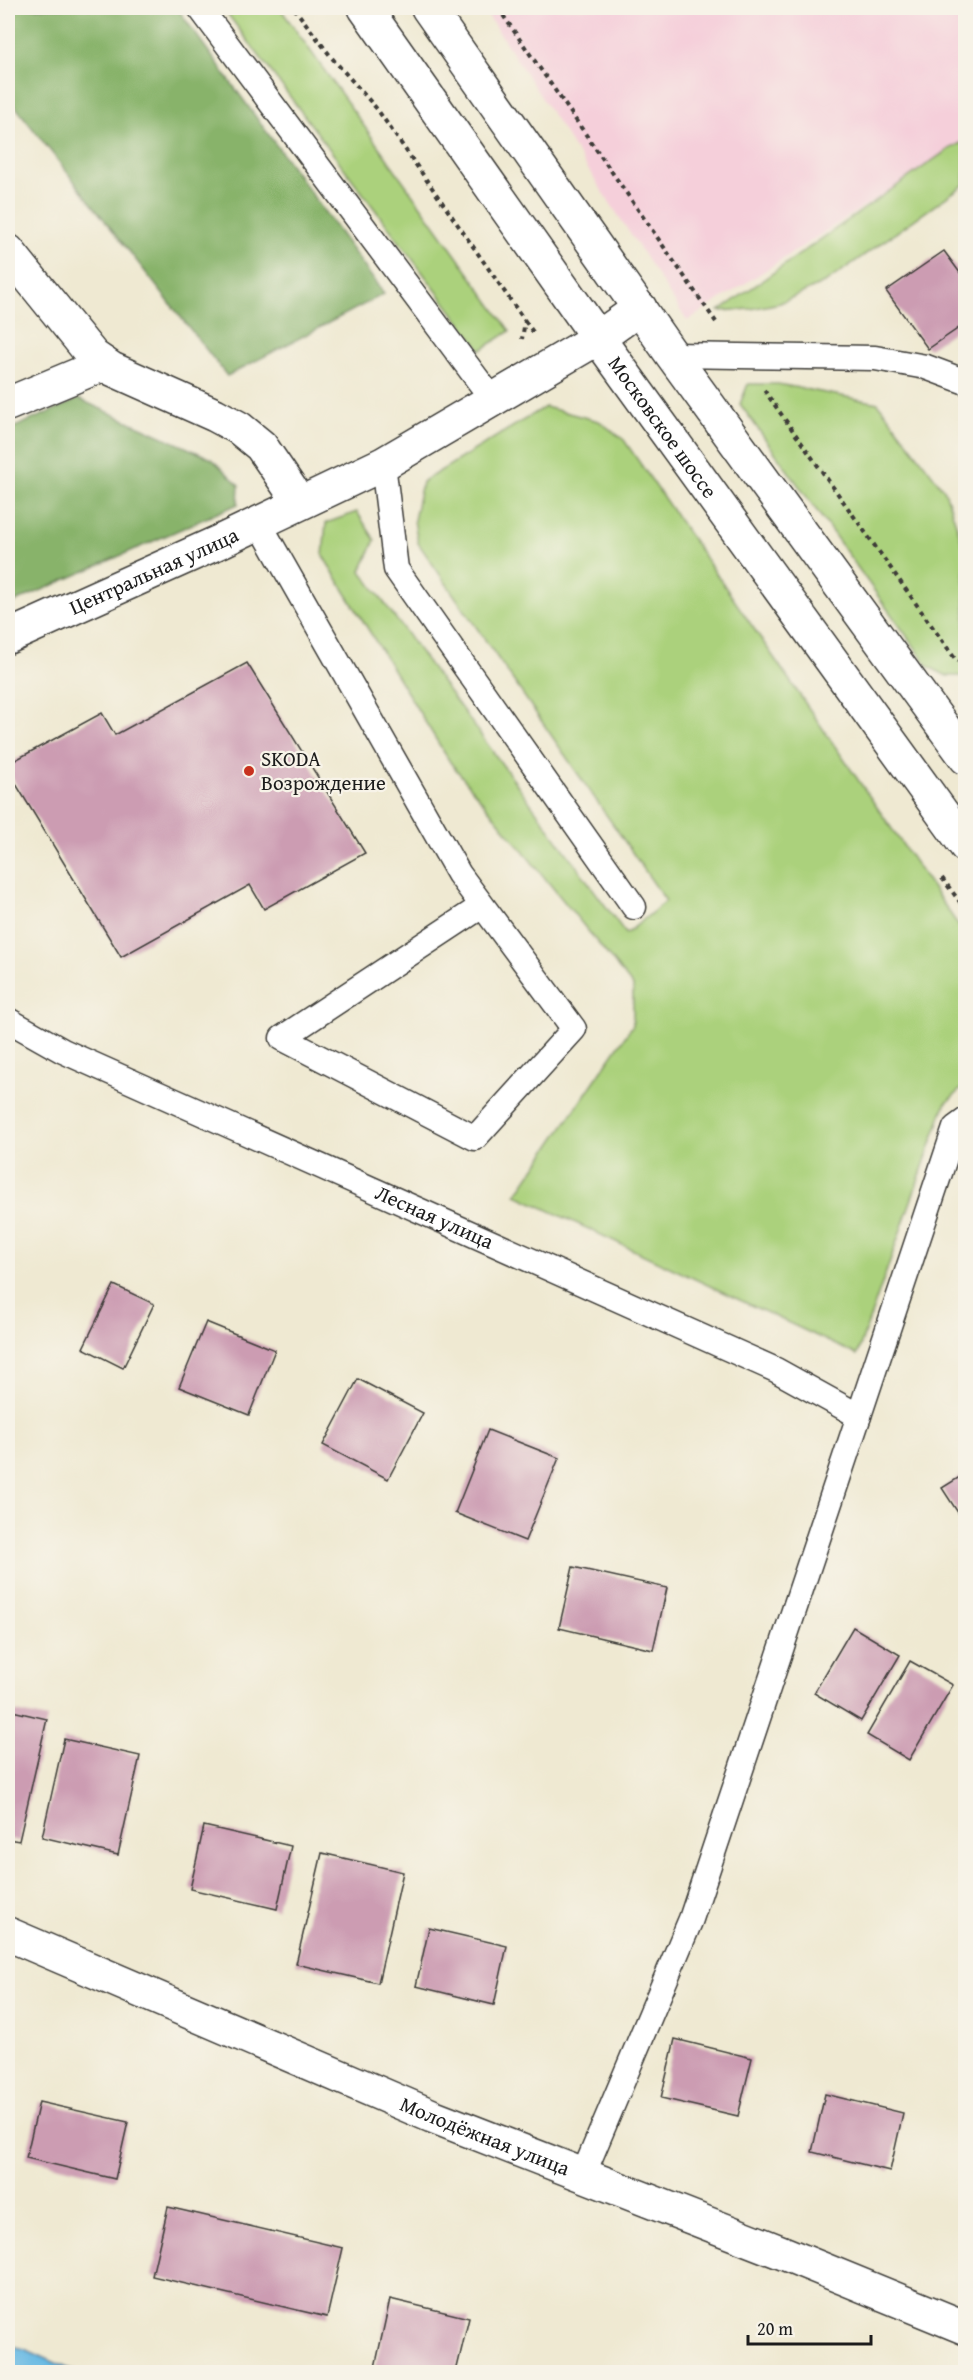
<svg xmlns="http://www.w3.org/2000/svg" width="973" height="2380" font-family="'Gentium Book Plus',serif">
	<style>
		.built { fill: #f5cfda }
		.green { fill: #abd17b; stroke: #64764c; stroke-width: 1.5 }
		.forest { fill: #88b36b; stroke: #526844; stroke-width: 1.5 }
		.water { fill: #68b9e3; stroke: #426a80; stroke-width: 1.5 }
		.building { fill: #cc9cb2 }
		.lines { fill: none; stroke-linecap: round; stroke-linejoin: round }
		.service-casing { stroke: #3c3b37; stroke-width: 27 }
		.minor-casing { stroke: #3c3b37; stroke-width: 36 }
		.primary-casing { stroke: #3c3b37; stroke-width: 36 }
		.path { stroke: #3c3b37; stroke-width: 4; stroke-dasharray: 4.5 4.5; stroke-linecap: butt }
		.service { stroke: #fff; stroke-width: 24 }
		.minor { stroke: #fff; stroke-width: 33 }
		.primary { stroke: #fff; stroke-width: 33 }
		.poi-dot { fill: #c8321e; stroke: #f7f3e8; stroke-width: 2 }
		.labels { text-anchor: middle; stroke-width: 4.5; stroke-linejoin: round; paint-order: stroke }
		.street-label { font-size: 21px; fill: #1c1c1c; stroke: #f7f3e8 }
		.poi-label { font-size: 21px; fill: #1c1c1c; stroke: #f7f3e8; text-anchor: start }
	</style>
	<rect width="100%" height="100%" fill="#f7f3e8"/>
	<filter id="ink" filterUnits="userSpaceOnUse"><feTurbulence type="fractalNoise" baseFrequency=".0167" numOctaves="2"/><feDisplacementMap in="SourceGraphic" scale="12" xChannelSelector="R" yChannelSelector="G"/><feConvolveMatrix kernelMatrix="1 2 1 2 8 2 1 2 1" color-interpolation-filters="sRGB"/></filter>
	<filter id="wash" filterUnits="userSpaceOnUse"><feTurbulence type="fractalNoise" baseFrequency=".008" numOctaves="4" result="noise"/><feDisplacementMap in="SourceGraphic" scale="24" xChannelSelector="R" yChannelSelector="G"/><feGaussianBlur stdDeviation="1.35" result="paint"/><feColorMatrix in="noise" values="0 0 0 0 0 0 0 0 0 0 0 0 0 0 0 0 0 1.4 0 .05"/><feComposite in="paint" operator="in"/></filter>
	<g filter="url(#wash)">
		<rect width="100%" height="100%" fill="#efe9d2"/>
		<!-- built -->
		<path class="built" d="M483,8H965V141L687,321Z"/>
		<!-- green -->
		<g class="green">
			<path d="M223,8H280L510,331L481,350Z"/>
			<path d="M965,141V184L826,282L780,303L751,309L719,311L949,149Z"/>
			<path d="M748,384H778L878,403L945,491L965,551V676H947L929,667L740,404Z"/>
			<path d="M545,407L599,421L624,440L965,935V1085L945,1104L857,1355L516,1195L633,1025V986L450,762L323,556L326,523L357,512L375,540L361,571L626,934L666,901L418,543L414,520L422,482Z"/>
		</g>
		<!-- forest -->
		<g class="forest">
			<path d="M8,8H177L384,294L227,376L8,97Z"/>
			<path d="M79,399L212,459L239,485L238,504L8,605V430Z"/>
		</g>
		<!-- water -->
		<path class="water" d="M8,2345L25,2349L76,2372H8Z"/>
		<g id="blocks">
			<!-- building -->
			<g class="building">
				<path d="M944,251L966,281V323L928,349L886,291Z"/>
				<path d="M247,663L365,853L264,909L250,885L121,957L8,771V764L102,713L115,735Z"/>
				<path d="M114,1285L154,1304L123,1368L83,1348Z"/>
				<path d="M206,1322L275,1350L249,1415L179,1387Z"/>
				<path d="M358,1379L423,1413L388,1479L323,1445Z"/>
				<path d="M488,1430L559,1458L525,1541L455,1513Z"/>
				<path d="M966,1473V1525L942,1488Z"/>
				<path d="M573,1567L667,1588L653,1650L559,1628Z"/>
				<path d="M853,1627L900,1655L861,1721L814,1693Z"/>
				<path d="M910,1661L953,1685L909,1760L867,1735Z"/>
				<path d="M8,1710L47,1719L19,1841L8,1839Z"/>
				<path d="M64,1739L140,1756L118,1855L42,1837Z"/>
				<path d="M204,1826L291,1846L277,1909L190,1889Z"/>
				<path d="M322,1853L403,1872L378,1983L296,1964Z"/>
				<path d="M429,1928L507,1946L494,2005L416,1986Z"/>
				<path d="M675,2039L752,2058L738,2116L661,2098Z"/>
				<path d="M825,2094L903,2113L890,2171L812,2152Z"/>
				<path d="M39,2102L128,2122L115,2179L26,2158Z"/>
				<path d="M168,2207L343,2248L327,2317L152,2276Z"/>
				<path d="M390,2299L469,2318L456,2372H374Z"/>
			</g>
		</g>
	</g>
	<g filter="url(#ink)">
		<use href="#blocks" fill-opacity="0" stroke="#3c3b37" stroke-width="1.5"/>
		<g class="lines">
			<!-- service casing -->
			<g class="service-casing">
				<g id="service">
					<path d="M200,8L493,400"/>
					<path d="M672,355L875,358L926,367L966,382"/>
					<path d="M383,464L396,569L634,907"/>
					<path d="M259,523L459,874L574,1029L475,1138L282,1038L482,906"/>
					<path id="s1" d="M8,1020L63,1051L776,1370L859,1416"/>
					<path d="M583,2175L691,1919L955,1128L966,1120"/>
				</g>
			</g>
			<!-- minor casing -->
			<g class="minor-casing">
				<g id="minor">
					<path d="M8,251L93,356L112,369L215,415L239,428L261,446L300,503"/>
					<path d="M8,404L104,364"/>
					<path id="s2" d="M8,637L221,541L383,464L598,338L640,308"/>
					<path id="s3" d="M8,1934L432,2116L783,2253L966,2328"/>
				</g>
			</g>
			<!-- primary casing -->
			<g class="primary-casing">
				<g id="primary">
					<path id="s4" d="M365,8L598,338L966,846"/>
					<path d="M428,8L672,355L966,758"/>
				</g>
			</g>
			<!-- path -->
			<g class="path">
				<path d="M294,8L332,58L377,109L525,321L522,339"/>
				<path d="M498,8L716,322"/>
				<path d="M525,321L533,332"/>
				<path d="M764,390L956,660L966,665"/>
				<path d="M942,878L966,910"/>
			</g>
			<!-- service -->
			<use href="#service" class="service"/>
			<!-- minor -->
			<use href="#minor" class="minor"/>
			<!-- primary -->
			<use href="#primary" class="primary"/>
		</g>
	</g>
	<!-- markers -->
	<circle class="poi-dot" cx="249" cy="771" r="6"/>
	<g class="labels">
		<!-- street labels -->
		<g class="street-label">
			<text dy="7" stroke="none"><textPath href="#s4" startOffset="514">Московское шоссе</textPath></text>
			<text dy="7" stroke="none"><textPath href="#s2" startOffset="160">Центральная улица</textPath></text>
			<text dy="7" stroke="none"><textPath href="#s1" startOffset="470">Лесная улица</textPath></text>
			<text dy="7" stroke="none"><textPath href="#s3" startOffset="518">Молодёжная улица</textPath></text>
		</g>
		<!-- poi labels -->
		<g class="poi-label">
			<text x="261" y="766">SKODA<tspan x="261" dy="24">Возрождение</tspan></text>
		</g>
	</g>
	<!-- margin -->
	<rect width="973" height="2380" fill="none" stroke="#f7f3e8" stroke-width="30"/>
	<!-- scale -->
	<path d="M748 2335v9h123v-9" fill="none" stroke="#1c1c1c" stroke-width="3"/>
	<text x="757" y="2335" font-size="18" fill="#1c1c1c" stroke="#f7f3e8" stroke-width="4.5" paint-order="stroke">20 m</text>
</svg>
